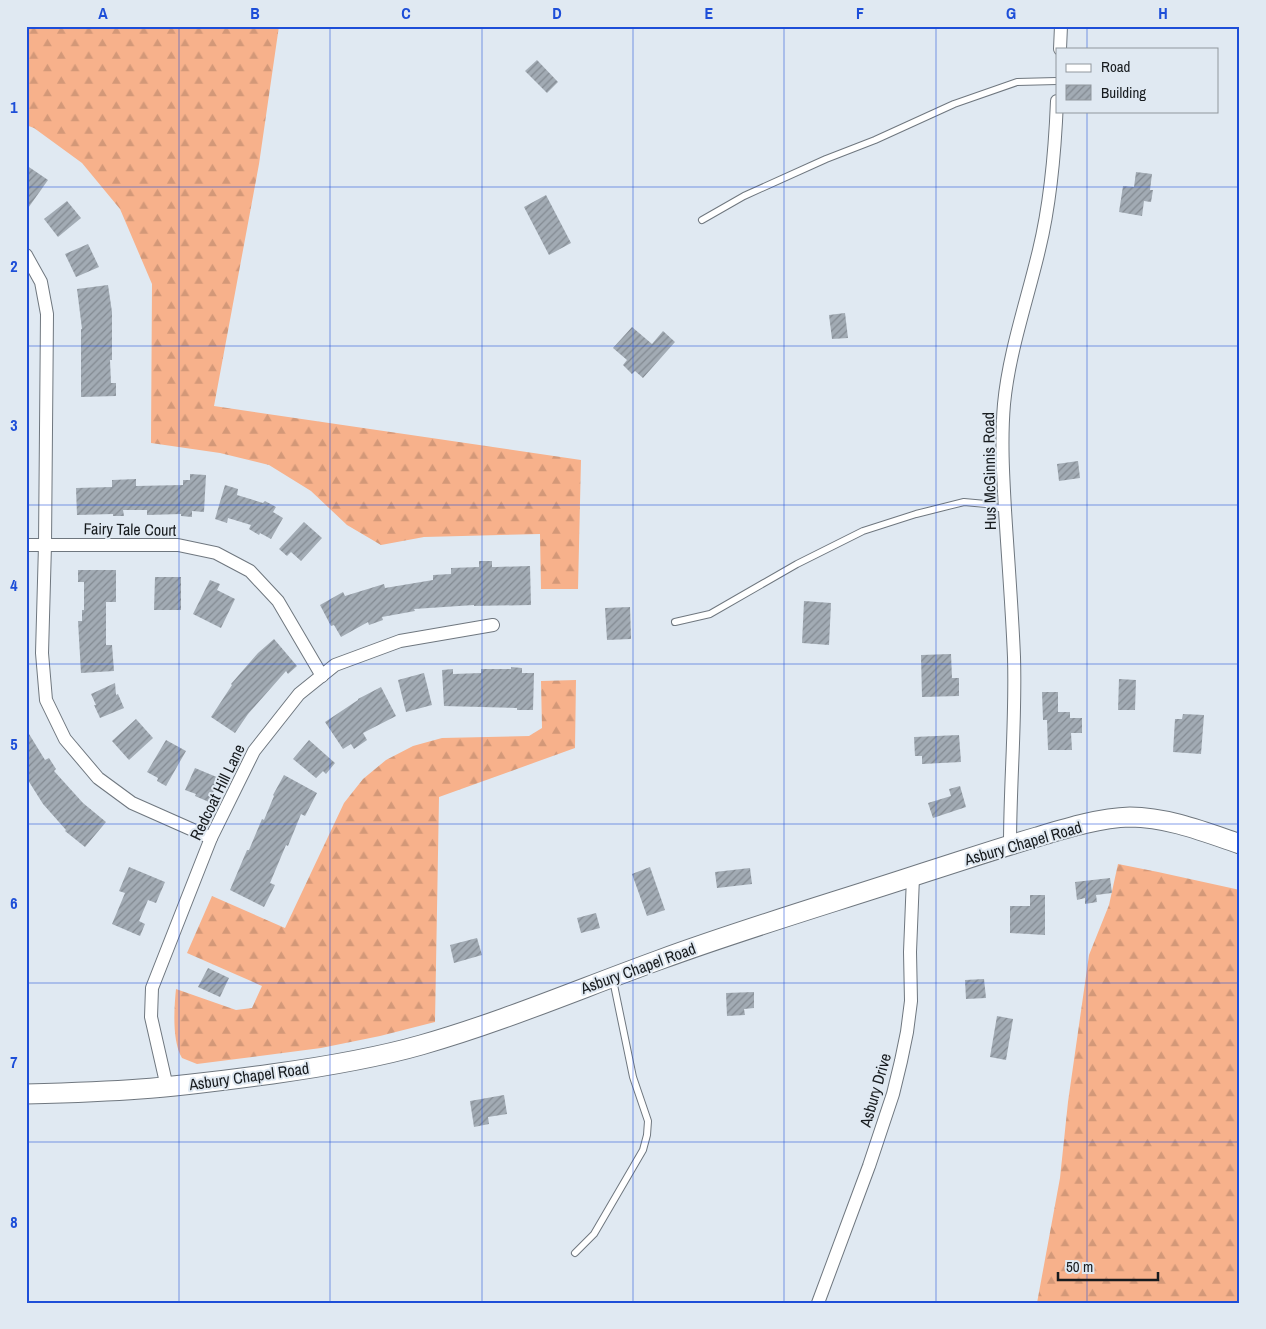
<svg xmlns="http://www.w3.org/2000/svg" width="1266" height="1329" font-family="'Archivo Narrow',sans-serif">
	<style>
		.forest { fill: url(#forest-firs) }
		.building { fill: url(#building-hatch) }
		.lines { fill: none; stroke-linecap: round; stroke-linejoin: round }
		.lane-casing { stroke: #6f777f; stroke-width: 8 }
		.street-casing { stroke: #6f777f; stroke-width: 14 }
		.secondary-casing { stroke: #6f777f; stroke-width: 21 }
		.lane { stroke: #fff; stroke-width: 6 }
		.street { stroke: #fff; stroke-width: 12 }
		.secondary { stroke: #fff; stroke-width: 19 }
		.grid { fill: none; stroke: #1d4ed8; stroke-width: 1; stroke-opacity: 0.55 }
		.labels { text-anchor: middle; stroke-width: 4; stroke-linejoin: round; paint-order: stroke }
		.street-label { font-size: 16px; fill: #171b1e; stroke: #e0e9f2 }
		.neatline { fill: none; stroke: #1d4ed8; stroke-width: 2 }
		.grid-label { font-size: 16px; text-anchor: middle; font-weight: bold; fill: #1d4ed8 }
	</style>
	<defs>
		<pattern id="forest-firs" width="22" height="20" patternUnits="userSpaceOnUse" patternTransform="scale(1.25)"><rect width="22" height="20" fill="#f7b18b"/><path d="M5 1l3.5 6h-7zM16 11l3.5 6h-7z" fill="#d39878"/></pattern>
		<pattern id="building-hatch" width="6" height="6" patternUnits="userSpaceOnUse" patternTransform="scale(1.25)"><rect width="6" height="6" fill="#a2abb4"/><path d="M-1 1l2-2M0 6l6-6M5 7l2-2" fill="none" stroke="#838a92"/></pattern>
	</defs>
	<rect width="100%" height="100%" fill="#e0e9f2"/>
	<!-- forest -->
	<g class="forest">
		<path d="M26,26H279L259,164L214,406L581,460L578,589H541L540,534L424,537L381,545L347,525L311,491L269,465L220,453L151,443L152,284L120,209L82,163L34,128L26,125Z"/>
		<path d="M576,680L575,748L439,797L435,1022L380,1036L321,1048L197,1064L182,1058C172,1041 174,1009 176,989L236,1010L252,1008L262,986L187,953L212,896L285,928L344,803L363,779L386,760L413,746L442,738L529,736L542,728L541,681Z"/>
		<path d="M1118,864L1158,872L1240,890V1303H1037L1060,1178L1068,1102L1089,955L1109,905Z"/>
	</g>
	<!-- building -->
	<g class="building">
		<path d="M537,60L558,82L547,93L525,71Z"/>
		<path d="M26,165L48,180L26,211Z"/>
		<path d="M1136,172L1152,174L1150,190H1153L1151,202L1144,201L1142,216L1119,212L1123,186L1134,187Z"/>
		<path d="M546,195L571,243L549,255L524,207Z"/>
		<path d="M67,201L81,218L58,237L44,219Z"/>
		<path d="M88,244L99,267L76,277L65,254Z"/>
		<path d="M108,285L112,312V360H110L111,383H116V396L81,397V329H82L77,289Z"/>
		<path d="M845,313L848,338L832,339L829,315Z"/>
		<path d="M632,327L652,344L663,331L675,342L643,378L635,371L632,374L623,365L627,360L613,348Z"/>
		<path d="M1078,461L1080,478L1059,481L1057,464Z"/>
		<path d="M190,474L206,475L204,512L192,511V517L181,516V514L147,515V510H123L124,516H113V514L77,515L76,488L112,487V480L136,479V486L183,485V480H190Z"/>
		<path d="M225,485L238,489L237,495L263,503L265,501L276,507L273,512L283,518L271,539L260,533L259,535L249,529L251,525L228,518L227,523L215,519Z"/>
		<path d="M304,522L322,538L301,561L291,552L287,556L279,549Z"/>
		<path d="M479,561H492V567H496L530,566L531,605L474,606V605L414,609L415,611L382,617L383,620L369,625L368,622L341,637L334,625L331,626L320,605L343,592L345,596L384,584L385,588L433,580V575L451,574V568L479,567Z"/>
		<path d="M78,570H116V602H106V645H112L114,671L81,673L78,621H82V610H84V582H78Z"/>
		<path d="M155,577H181V610H154Z"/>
		<path d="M210,580L220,584L217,590L235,599L221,628L193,614Z"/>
		<path d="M804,601L831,603L829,645L802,643Z"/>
		<path d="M630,607L631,639L607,640L605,608Z"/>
		<path d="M274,639L297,666L288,674L286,671L248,714L235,733L211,717L232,685L231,684L258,653Z"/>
		<path d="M951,654L952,678H959V696L922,697L921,655Z"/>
		<path d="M511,667L522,668V673H534L533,710H517V708L444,706L442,670L453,669V674L481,673V669H511Z"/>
		<path d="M424,673L432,705L406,712L398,680Z"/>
		<path d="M1119,679L1136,680L1135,710H1118Z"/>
		<path d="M115,683L116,695L118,694L124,708L100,718L94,705H96L91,694Z"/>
		<path d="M381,687L396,716L363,733L367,740L354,749L351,744L343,749L325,722L358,700V699Z"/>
		<path d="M1042,692H1058V712H1070V718H1082V733H1071L1072,750H1048L1047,720H1043Z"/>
		<path d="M1183,714L1204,715L1201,754L1173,752L1175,719H1182Z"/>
		<path d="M136,719L153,738L129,760L112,741Z"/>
		<path d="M26,729L45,760L49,758L56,769L54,771L83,803L106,822L85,847L65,831L66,830L43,804L26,777Z"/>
		<path d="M959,735L961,762L922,764V756H915L914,737Z"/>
		<path d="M166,740L186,751L166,786L157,781L158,778L147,772Z"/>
		<path d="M309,740L335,763L326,774L323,771L316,778L293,759Z"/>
		<path d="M195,768L219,778L209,802L195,796L196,794L185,790Z"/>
		<path d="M284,775L317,793L305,816L301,814L288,846L286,845L270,883L275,885L264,907L230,890L247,850H249L262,819L264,820L274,796L273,795Z"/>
		<path d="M960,786L966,807L933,818L928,803L951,796L949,789Z"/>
		<path d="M129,867L165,882L156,903L148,900L139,921L145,924L140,936L112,924L125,893L119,891Z"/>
		<path d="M650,867L665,910L647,916L632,874Z"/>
		<path d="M750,868L752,884L717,888L715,872Z"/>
		<path d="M1110,878L1112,893L1096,895L1097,902L1085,904V898L1077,900L1075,882Z"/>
		<path d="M1030,895H1045V935L1010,933V906H1030Z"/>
		<path d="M596,913L600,928L581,933L577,918Z"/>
		<path d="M477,938L482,955L454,963L450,945Z"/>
		<path d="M208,968L229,978L220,997L198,987Z"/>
		<path d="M984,979L986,998L966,999L965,980Z"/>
		<path d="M754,992V1008L744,1009L745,1015L727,1016L726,993Z"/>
		<path d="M997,1016L1013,1019L1006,1060L990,1057Z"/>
		<path d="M504,1095L507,1114L488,1117L489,1124L474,1127L470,1101Z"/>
	</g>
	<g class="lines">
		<!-- lane casing -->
		<g class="lane-casing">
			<g id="lane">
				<path d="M702,220L744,196L826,159L875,140L954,104L1017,82L1057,81"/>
				<path d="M675,622L710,614L797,564L863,531L916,514L964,502L986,504L1005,510"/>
				<path d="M575,1253L594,1234L643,1150L647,1135L648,1121L633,1077L613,980"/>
			</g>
		</g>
		<!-- street casing -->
		<g class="street-casing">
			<g id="street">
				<path d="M1060,49L1061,26"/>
				<path d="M26,255L41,282L47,314L45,545L42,653L46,700L65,739L98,778L132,803L211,838"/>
				<path d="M26,545H178L216,553L250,571L278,601L322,676"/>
				<path d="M1010,845C1010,782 1016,719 1014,657C1012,608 1008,559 1005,510C1003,475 1001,439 1004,404C1009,352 1027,301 1039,250C1051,201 1055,151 1057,101"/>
				<path d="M167,1087L151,1017L152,988L211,838L254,751L299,694L335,665L400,641L493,625"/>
				<path d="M818,1303L869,1166L893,1094L901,1061L907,1032L911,1001L910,952L913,877"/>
			</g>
		</g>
		<!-- secondary casing -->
		<g class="secondary-casing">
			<path id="secondary" d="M26,1094C64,1093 102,1092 140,1089C184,1086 228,1080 272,1074C322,1067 372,1059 421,1045C502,1022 579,989 659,960C746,928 835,902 923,873C961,861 999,848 1037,837C1067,828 1099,818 1130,817C1167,817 1205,832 1240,844"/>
		</g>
		<!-- lane -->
		<use href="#lane" class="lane"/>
		<!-- street -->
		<use href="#street" class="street"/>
		<!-- secondary -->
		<use href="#secondary" class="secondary"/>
	</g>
	<!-- grid -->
	<path class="grid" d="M179,26V1303M330,26V1303M482,26V1303M633,26V1303M784,26V1303M936,26V1303M1087,26V49M1087,111V1303M26,187H1240M26,346H1240M26,505H1240M26,664H1240M26,824H1240M26,983H1240M26,1142H1240"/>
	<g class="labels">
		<!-- street labels -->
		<g class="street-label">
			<text transform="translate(989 471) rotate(-91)" y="6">Hus McGinnis Road</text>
			<text transform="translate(130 529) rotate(1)" y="6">Fairy Tale Court</text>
			<text transform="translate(217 792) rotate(-64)" y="6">Redcoat Hill Lane</text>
			<text transform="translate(1023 843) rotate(-16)" y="6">Asbury Chapel Road</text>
			<text transform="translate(638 968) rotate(-20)" y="6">Asbury Chapel Road</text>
			<text transform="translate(249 1076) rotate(-8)" y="6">Asbury Chapel Road</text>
			<text transform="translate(875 1090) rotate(-74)" y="6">Asbury Drive</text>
		</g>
	</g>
	<!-- border -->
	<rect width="1266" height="1329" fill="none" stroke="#e0e9f2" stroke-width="55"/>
	<!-- legend -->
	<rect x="1056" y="48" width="162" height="65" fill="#e0e9f2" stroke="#90979d"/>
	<rect x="1066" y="64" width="25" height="8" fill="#ffffff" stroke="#90979d"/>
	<text x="1101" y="72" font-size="15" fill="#171b1e">Road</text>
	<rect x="1066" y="85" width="25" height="15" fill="url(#building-hatch)" stroke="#90979d"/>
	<text x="1101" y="98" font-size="15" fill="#171b1e">Building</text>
	<!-- scale -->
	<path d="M1058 1272v8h100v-8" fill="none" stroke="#171b1e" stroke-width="2.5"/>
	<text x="1066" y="1272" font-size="15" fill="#171b1e" stroke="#e0e9f2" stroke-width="4" paint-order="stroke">50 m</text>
	<rect x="28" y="28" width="1210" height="1274" class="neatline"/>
	<g class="grid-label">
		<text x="103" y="19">A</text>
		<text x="255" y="19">B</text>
		<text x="406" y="19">C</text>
		<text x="557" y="19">D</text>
		<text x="709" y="19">E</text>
		<text x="860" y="19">F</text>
		<text x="1011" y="19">G</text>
		<text x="1163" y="19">H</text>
		<text x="14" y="113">1</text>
		<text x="14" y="272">2</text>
		<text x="14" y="431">3</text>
		<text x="14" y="591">4</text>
		<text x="14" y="750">5</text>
		<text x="14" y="909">6</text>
		<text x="14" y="1068">7</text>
		<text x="14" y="1228">8</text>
	</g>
</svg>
